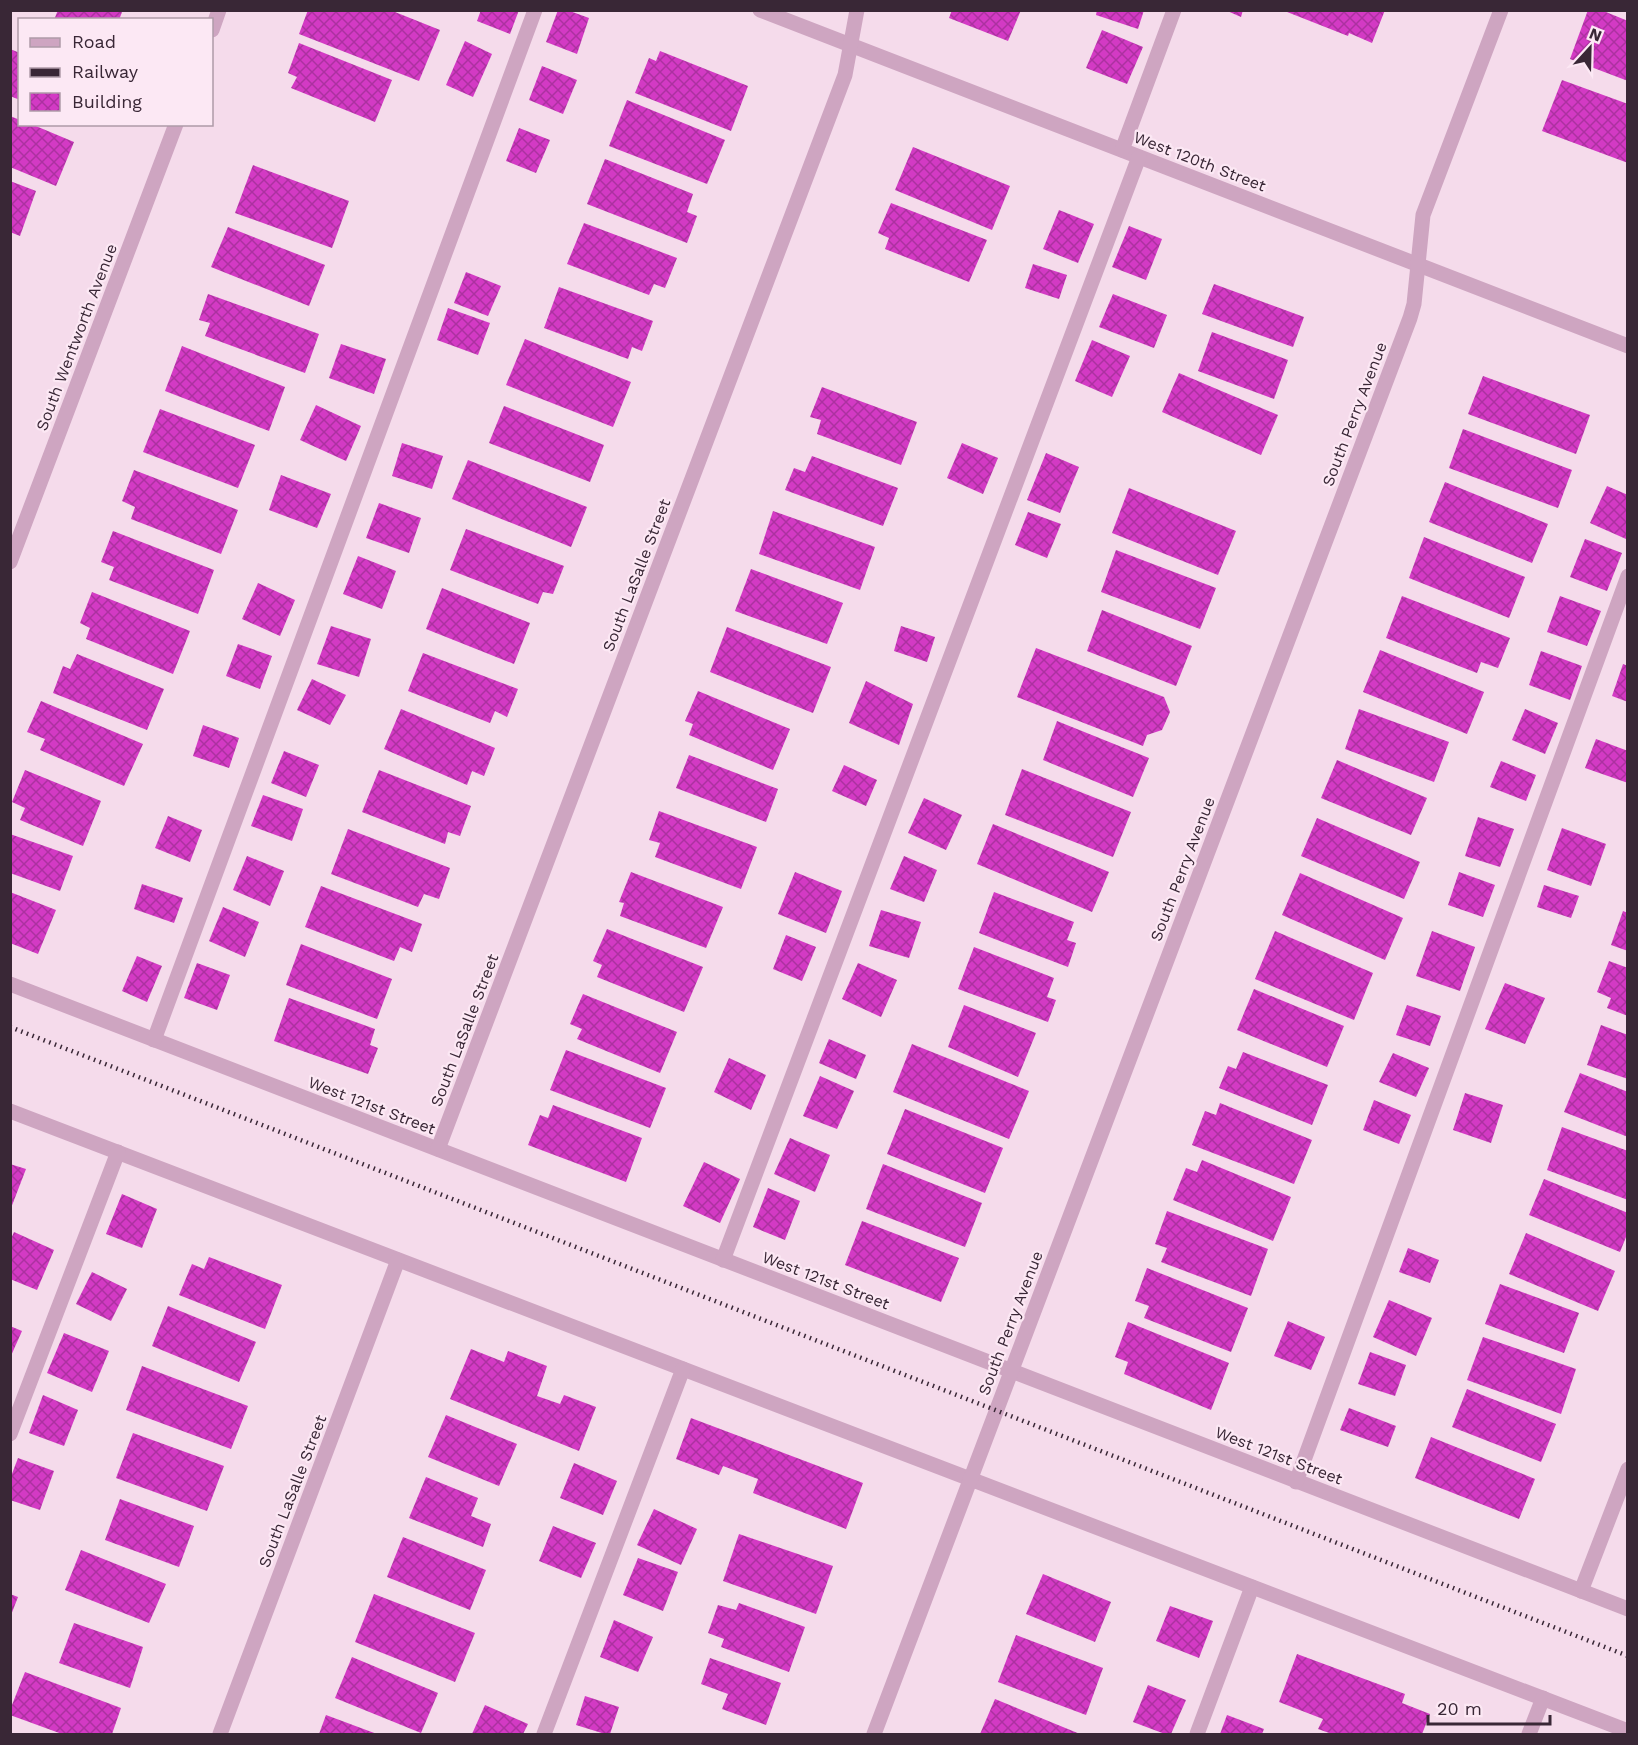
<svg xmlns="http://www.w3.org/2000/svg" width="1638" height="1745" font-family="'Work Sans',sans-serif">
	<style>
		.building { fill: url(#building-cross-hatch) }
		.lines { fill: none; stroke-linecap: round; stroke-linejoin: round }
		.minor { stroke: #cea5c1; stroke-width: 15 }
		.rail { stroke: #392736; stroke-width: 4.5; stroke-dasharray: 1.5 4.5; stroke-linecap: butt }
		.labels { text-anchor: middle; stroke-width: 4.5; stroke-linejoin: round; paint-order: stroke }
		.street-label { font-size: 16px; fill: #392736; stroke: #fce8f4 }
	</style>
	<defs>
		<pattern id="building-cross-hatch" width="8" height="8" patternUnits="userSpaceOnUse" patternTransform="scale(1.5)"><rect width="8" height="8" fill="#d33ac4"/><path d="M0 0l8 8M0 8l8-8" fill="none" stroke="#ac31a0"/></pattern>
	</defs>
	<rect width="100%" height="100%" fill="#f5dbeb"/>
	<!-- building -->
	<g class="building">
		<path d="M58,10H119L122,12L119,20H54Z"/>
		<path d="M308,10H390L440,30L419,81L299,34Z"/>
		<path d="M481,10H519L510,34L477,21Z"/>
		<path d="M558,10H567L589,18L577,54L546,42Z"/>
		<path d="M952,10H1021L1008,41L949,18Z"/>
		<path d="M1097,10H1144L1138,29L1096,15Z"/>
		<path d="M1225,10H1243L1241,17Z"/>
		<path d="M1282,10H1385L1372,43L1349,33L1348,36Z"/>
		<path d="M1588,10H1601L1628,21V81L1570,59Z"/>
		<path d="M1102,30L1143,47L1127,84L1086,68Z"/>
		<path d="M465,41L492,54L473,97L446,85Z"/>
		<path d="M299,43L392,80L375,122L291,88L297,77L288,73Z"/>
		<path d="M10,49L20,53V100L10,96Z"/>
		<path d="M660,51L748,86L731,131L635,93L649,58L656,61Z"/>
		<path d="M542,66L577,80L563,114L529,100Z"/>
		<path d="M1562,80L1628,104V163L1542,131Z"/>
		<path d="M627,100L725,140L707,184L609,146Z"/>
		<path d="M10,116L20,120V124H31L74,142L56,186L10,167Z"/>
		<path d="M519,128L550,140L536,173L506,161Z"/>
		<path d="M913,147L1010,186L992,230L895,190Z"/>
		<path d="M605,159L693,194L687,212L697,216L687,243L587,204Z"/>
		<path d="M253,165L349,201L332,248L235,213Z"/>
		<path d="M10,181L36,191L20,236L10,232Z"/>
		<path d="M891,203L987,240L969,282L885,249L889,238L878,233Z"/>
		<path d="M1059,210L1094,224L1078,263L1043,249Z"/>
		<path d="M584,223L677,258L665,288L654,284L649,295L567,264Z"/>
		<path d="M1129,226L1162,239L1146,280L1112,267Z"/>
		<path d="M228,227L325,265L309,306L211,267Z"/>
		<path d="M1033,264L1067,275L1059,299L1025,288Z"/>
		<path d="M466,272L501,286L488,316L454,303Z"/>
		<path d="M1214,284L1304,317L1293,347L1202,314Z"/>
		<path d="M559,287L653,321L642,351L632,347L628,359L544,328Z"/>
		<path d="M208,294L319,334L305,373L205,336L210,323L199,320Z"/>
		<path d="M1113,294L1167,315L1154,348L1099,327Z"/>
		<path d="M448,308L490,323L478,355L437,340Z"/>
		<path d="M1212,332L1288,360L1274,399L1198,371Z"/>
		<path d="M525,339L631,382L613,427L506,385Z"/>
		<path d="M1092,340L1130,356L1112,397L1075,381Z"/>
		<path d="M341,344L386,359L374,394L329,378Z"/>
		<path d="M182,346L285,387L269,431L165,391Z"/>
		<path d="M1179,373L1278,415L1261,455L1162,412Z"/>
		<path d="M1483,376L1590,415L1576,454L1468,414Z"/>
		<path d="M822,387L917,422L901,465L817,434L821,420L810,417Z"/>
		<path d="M316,405L361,426L346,461L300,440Z"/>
		<path d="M504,406L604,445L590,482L489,443Z"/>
		<path d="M160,409L255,445L238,488L143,452Z"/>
		<path d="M1463,429L1572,470L1558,508L1449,468Z"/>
		<path d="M402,443L443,456L432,489L392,476Z"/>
		<path d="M962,443L998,458L983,494L947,478Z"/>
		<path d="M1046,453L1079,467L1060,513L1027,500Z"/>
		<path d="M812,456L898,488L883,526L785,490L794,468L805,472Z"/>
		<path d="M468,460L587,507L571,547L452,499Z"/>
		<path d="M134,470L238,510L221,554L131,519L135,507L122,501Z"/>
		<path d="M281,475L331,494L317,528L269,510Z"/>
		<path d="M1445,482L1548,524L1532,563L1429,522Z"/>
		<path d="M1607,486L1628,495L1626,539L1590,523Z"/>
		<path d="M1129,488L1236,531L1218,575L1112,533Z"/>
		<path d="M379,503L421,518L409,553L366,538Z"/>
		<path d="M773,511L875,547L860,590L759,554Z"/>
		<path d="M1028,512L1061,524L1047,558L1015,545Z"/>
		<path d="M466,529L564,566L553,594L543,592L538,604L450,570Z"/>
		<path d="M113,531L214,570L198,614L109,580L114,567L101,562Z"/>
		<path d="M1424,537L1525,577L1509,618L1409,578Z"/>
		<path d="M1585,539L1622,553L1607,591L1570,577Z"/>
		<path d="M1116,550L1216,588L1200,629L1101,592Z"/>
		<path d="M358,556L396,571L382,609L343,594Z"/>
		<path d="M751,569L843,603L827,644L735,611Z"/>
		<path d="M258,583L295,600L280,636L242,619Z"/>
		<path d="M442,588L530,623L514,664L426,629Z"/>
		<path d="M92,592L190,631L173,674L86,639L90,628L80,623Z"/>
		<path d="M1402,596L1510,638L1498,668L1481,662L1477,673L1386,638Z"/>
		<path d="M1560,596L1601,611L1587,646L1547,632Z"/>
		<path d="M1102,610L1192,646L1176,686L1087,651Z"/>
		<path d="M331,626L371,639L359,677L317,664Z"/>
		<path d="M901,626L935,637L927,662L894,651Z"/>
		<path d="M727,627L831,667L813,713L710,672Z"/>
		<path d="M238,644L272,656L260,689L226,676Z"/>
		<path d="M1036,648L1164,697L1170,712L1162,730L1147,735L1143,746L1017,697Z"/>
		<path d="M1380,650L1484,692L1467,734L1363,692Z"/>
		<path d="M1541,651L1582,666L1570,700L1529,685Z"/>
		<path d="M423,653L518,689L507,717L495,711L490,723L408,691Z"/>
		<path d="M77,654L164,689L147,730L53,693L63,666L70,669Z"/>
		<path d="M1623,664L1628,666V702L1612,696Z"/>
		<path d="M312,679L346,695L330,725L297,710Z"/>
		<path d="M866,681L913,704L899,745L849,723Z"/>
		<path d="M698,691L790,729L773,770L689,735L693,724L685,721Z"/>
		<path d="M41,701L143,744L124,786L40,750L45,739L27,732Z"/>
		<path d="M401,709L495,748L484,776L472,771L467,785L384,749Z"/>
		<path d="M1359,709L1449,742L1434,782L1345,749Z"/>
		<path d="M1525,709L1558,723L1545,754L1512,740Z"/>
		<path d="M1057,721L1149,758L1133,797L1043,760Z"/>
		<path d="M203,725L239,738L229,768L193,756Z"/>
		<path d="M1596,739L1628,751V783L1585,768Z"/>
		<path d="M284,751L319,765L306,797L271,783Z"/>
		<path d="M689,755L778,789L766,822L676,788Z"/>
		<path d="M1337,760L1427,798L1411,835L1321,798Z"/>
		<path d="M1501,761L1536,775L1526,801L1490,787Z"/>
		<path d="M844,765L877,780L866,806L832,791Z"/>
		<path d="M1022,769L1131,812L1113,857L1005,815Z"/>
		<path d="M25,770L101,801L83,846L20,820L25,808L12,802Z"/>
		<path d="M379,770L471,806L460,836L448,832L445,844L362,812Z"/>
		<path d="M263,795L303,809L292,841L251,826Z"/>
		<path d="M924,798L962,815L946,850L908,833Z"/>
		<path d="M659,811L757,847L741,889L655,857L660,843L649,840Z"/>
		<path d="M168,816L202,830L190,862L155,848Z"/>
		<path d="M1478,817L1514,829L1500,867L1465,856Z"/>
		<path d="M1317,818L1420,862L1404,899L1301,856Z"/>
		<path d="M993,824L1109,872L1092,912L977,864Z"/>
		<path d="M1562,828L1606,844L1591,886L1547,870Z"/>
		<path d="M348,829L450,868L439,899L424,894L418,907L331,874Z"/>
		<path d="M10,834L73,856L60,891L10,873Z"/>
		<path d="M247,856L284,871L270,906L233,890Z"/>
		<path d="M904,856L937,870L924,902L890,889Z"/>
		<path d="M631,872L723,907L706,948L620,916L624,903L619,902Z"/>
		<path d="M795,872L842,891L826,933L778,914Z"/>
		<path d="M1459,872L1495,885L1483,917L1448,905Z"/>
		<path d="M1300,873L1403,918L1385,960L1282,915Z"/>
		<path d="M142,884L183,898L174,923L134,909Z"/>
		<path d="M1544,885L1579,896L1571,918L1537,907Z"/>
		<path d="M321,886L422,924L412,952L400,947L394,961L305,927Z"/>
		<path d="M10,892L56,910L38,954L10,943Z"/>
		<path d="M994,892L1074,922L1067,940L1076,943L1068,967L979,933Z"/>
		<path d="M223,907L259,922L245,957L209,941Z"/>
		<path d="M881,910L921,922L909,958L869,946Z"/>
		<path d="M1623,911L1628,913V951L1611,945Z"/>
		<path d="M607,929L703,967L684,1012L597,977L602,965L593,961Z"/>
		<path d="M1275,931L1373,973L1354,1020L1255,979Z"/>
		<path d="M1432,931L1475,947L1460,991L1416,976Z"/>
		<path d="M786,935L816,947L802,981L773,969Z"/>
		<path d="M301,944L392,979L377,1019L286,985Z"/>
		<path d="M974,947L1054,978L1047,997L1056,1000L1048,1022L958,989Z"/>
		<path d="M137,956L162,966L147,1002L122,991Z"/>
		<path d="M1609,961L1628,968V1016L1607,1008L1611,998L1597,992Z"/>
		<path d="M197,963L230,975L217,1010L184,998Z"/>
		<path d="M858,963L897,980L881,1017L842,999Z"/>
		<path d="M1505,983L1545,998L1525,1044L1485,1029Z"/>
		<path d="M1254,989L1344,1026L1327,1067L1237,1030Z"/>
		<path d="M583,994L677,1032L660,1073L577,1039L582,1029L570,1024Z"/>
		<path d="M289,998L375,1029L370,1045L378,1048L368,1074L274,1041Z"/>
		<path d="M964,1005L1036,1033L1018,1077L948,1047Z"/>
		<path d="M1407,1005L1441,1016L1430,1046L1396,1035Z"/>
		<path d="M1601,1025L1628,1035V1079L1587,1065Z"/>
		<path d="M829,1039L866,1055L856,1079L819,1063Z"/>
		<path d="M912,1044L1029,1091L1009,1139L893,1092Z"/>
		<path d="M566,1050L666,1088L650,1128L550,1090Z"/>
		<path d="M1243,1052L1328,1085L1312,1125L1219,1088L1228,1066L1236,1069Z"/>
		<path d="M1393,1053L1429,1068L1416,1097L1379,1082Z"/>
		<path d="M729,1058L766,1075L751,1110L714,1092Z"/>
		<path d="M1580,1073L1628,1092V1137L1564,1112Z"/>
		<path d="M820,1076L854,1091L837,1129L803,1116Z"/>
		<path d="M1465,1093L1503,1105L1491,1143L1453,1130Z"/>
		<path d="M1374,1100L1411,1115L1399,1144L1363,1130Z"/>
		<path d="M1220,1103L1312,1140L1294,1184L1192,1145L1205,1111L1216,1115Z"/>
		<path d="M553,1105L642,1138L626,1182L528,1145L540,1115L548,1118Z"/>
		<path d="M905,1109L1003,1148L985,1193L887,1154Z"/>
		<path d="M1562,1127L1628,1151V1200L1547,1170Z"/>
		<path d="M790,1138L830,1155L815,1192L774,1174Z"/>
		<path d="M1202,1160L1291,1197L1273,1241L1173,1200L1186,1168L1197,1172Z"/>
		<path d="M704,1162L740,1179L720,1223L683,1206Z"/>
		<path d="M10,1164L26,1169L11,1208H10Z"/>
		<path d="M883,1164L982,1203L965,1247L866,1209Z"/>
		<path d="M1544,1179L1628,1213V1232L1620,1252L1529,1215Z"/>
		<path d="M768,1188L800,1201L785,1240L753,1227Z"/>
		<path d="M122,1194L157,1209L142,1248L106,1234Z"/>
		<path d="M1167,1211L1268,1249L1251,1296L1161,1262L1167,1248L1155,1244Z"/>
		<path d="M862,1221L959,1258L941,1302L845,1265Z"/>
		<path d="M14,1232L54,1250L37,1290L10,1279V1241Z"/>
		<path d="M1526,1233L1615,1271L1598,1311L1509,1274Z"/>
		<path d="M1408,1248L1439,1260L1430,1283L1399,1272Z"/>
		<path d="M209,1257L282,1285L265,1329L179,1295L192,1264L204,1269Z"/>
		<path d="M1147,1268L1248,1308L1231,1352L1144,1318L1149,1306L1135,1301Z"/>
		<path d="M92,1272L127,1289L111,1321L76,1304Z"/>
		<path d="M1500,1284L1579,1313L1564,1353L1485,1324Z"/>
		<path d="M1389,1300L1432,1318L1416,1356L1373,1337Z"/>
		<path d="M168,1306L256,1342L239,1382L152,1346Z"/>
		<path d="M1288,1321L1325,1337L1311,1370L1274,1356Z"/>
		<path d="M1128,1322L1229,1363L1211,1410L1124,1374L1128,1362L1115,1357Z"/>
		<path d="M10,1326L22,1331L10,1358Z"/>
		<path d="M64,1333L109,1351L92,1392L47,1373Z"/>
		<path d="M1483,1337L1576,1369L1561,1414L1467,1380Z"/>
		<path d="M471,1349L504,1362L508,1351L547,1366L537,1396L560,1404L564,1395L596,1407L579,1451L450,1399Z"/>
		<path d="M1370,1352L1406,1365L1395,1396L1358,1384Z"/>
		<path d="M142,1366L248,1406L231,1449L126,1410Z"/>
		<path d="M1467,1389L1556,1424L1541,1462L1452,1427Z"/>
		<path d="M43,1395L78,1410L64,1446L29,1433Z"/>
		<path d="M1349,1408L1396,1426L1388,1447L1340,1430Z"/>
		<path d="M446,1415L517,1444L499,1486L428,1457Z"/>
		<path d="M691,1418L863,1483L846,1529L753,1493L758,1479L723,1466L719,1475L676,1459Z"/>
		<path d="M133,1433L224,1466L207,1511L116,1478Z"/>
		<path d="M1431,1437L1535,1479L1519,1519L1415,1478Z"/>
		<path d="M18,1458L54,1471L40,1510L10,1500V1479Z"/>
		<path d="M574,1463L617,1481L603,1515L560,1498Z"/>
		<path d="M426,1477L478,1498L471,1516L491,1524L483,1547L409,1518Z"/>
		<path d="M120,1499L194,1526L179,1567L105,1540Z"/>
		<path d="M654,1509L697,1529L681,1565L637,1545Z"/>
		<path d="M553,1526L596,1543L581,1578L539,1561Z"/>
		<path d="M739,1534L833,1566L816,1614L723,1581Z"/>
		<path d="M403,1537L486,1570L470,1610L387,1577Z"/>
		<path d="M81,1550L166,1584L149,1623L65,1590Z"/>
		<path d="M638,1558L678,1572L663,1611L623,1595Z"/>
		<path d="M1043,1574L1111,1602L1095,1642L1026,1614Z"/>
		<path d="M10,1594L18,1597L11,1615H10Z"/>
		<path d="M374,1594L475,1633L455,1682L355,1642Z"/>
		<path d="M739,1603L805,1627L789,1672L721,1647L724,1639L708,1633L718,1605L736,1610Z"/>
		<path d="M1170,1606L1213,1621L1199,1658L1156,1641Z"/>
		<path d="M614,1620L653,1637L638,1672L600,1657Z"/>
		<path d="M74,1623L143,1647L130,1688L59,1663Z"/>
		<path d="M1016,1635L1103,1668L1086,1715L998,1682Z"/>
		<path d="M1297,1654L1405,1694L1402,1703L1430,1714L1422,1734H1332L1318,1729L1323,1719L1279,1702Z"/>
		<path d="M352,1657L438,1693L421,1733L335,1698Z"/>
		<path d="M710,1658L781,1683L766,1725L722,1709L728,1694L701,1684Z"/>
		<path d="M25,1672L121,1708L112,1734H62L10,1715V1710Z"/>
		<path d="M1148,1685L1186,1700L1171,1734H1165L1133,1722Z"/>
		<path d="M585,1696L619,1707L610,1734H605L576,1725Z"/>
		<path d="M995,1699L1080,1734H980Z"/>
		<path d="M485,1705L528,1724L523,1734H472Z"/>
		<path d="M326,1715L377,1734H319Z"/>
		<path d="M1227,1715L1264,1729L1262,1734H1220Z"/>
	</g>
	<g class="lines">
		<!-- minor -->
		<g class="minor">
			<path d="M760,10L1628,346"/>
			<path d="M212,30L219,10"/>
			<path d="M1122,150L1174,10"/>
			<path d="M10,562L176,124"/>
			<path d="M10,984L1628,1609"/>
			<path d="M154,1040L535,10"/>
			<path d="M10,1111L1628,1731"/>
			<path d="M438,1149L845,75L857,10"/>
			<path d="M723,1260L1139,157"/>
			<path d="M10,1434L118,1152"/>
			<path d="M1296,1482L1628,576"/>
			<path d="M1581,1591L1628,1469"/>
			<path d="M220,1734L398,1260"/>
			<path d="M544,1734L683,1369"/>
			<path d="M874,1734L1410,318L1414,304L1423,215L1501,10"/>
			<path d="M1197,1734L1252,1587"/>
			<path d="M1529,1734L1543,1698"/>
		</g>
		<!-- rail -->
		<path class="rail" d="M10,1027L1628,1656"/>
	</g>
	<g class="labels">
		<!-- street labels -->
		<g class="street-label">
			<text transform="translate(1200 161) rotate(21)" y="6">West 120th Street</text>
			<text transform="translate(76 337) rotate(-69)" y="6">South Wentworth Avenue</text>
			<text transform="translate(1354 414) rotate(-69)" y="6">South Perry Avenue</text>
			<text transform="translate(636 575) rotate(-69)" y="6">South LaSalle Street</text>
			<text transform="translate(1182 869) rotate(-69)" y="6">South Perry Avenue</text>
			<text transform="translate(464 1030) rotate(-69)" y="6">South LaSalle Street</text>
			<text transform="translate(372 1105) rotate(21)" y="6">West 121st Street</text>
			<text transform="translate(826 1280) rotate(21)" y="6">West 121st Street</text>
			<text transform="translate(1010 1323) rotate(-69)" y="6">South Perry Avenue</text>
			<text transform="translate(1279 1455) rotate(21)" y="6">West 121st Street</text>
			<text transform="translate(292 1491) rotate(-69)" y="6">South LaSalle Street</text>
		</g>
	</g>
	<!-- border -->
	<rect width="1638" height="1745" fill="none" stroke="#392736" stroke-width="24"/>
	<!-- legend -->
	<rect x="18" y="18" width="195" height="108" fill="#fce8f4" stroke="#ae9ba8" stroke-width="1.5"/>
	<rect x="30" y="38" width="30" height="9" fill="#cea5c1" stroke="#ae9ba8" stroke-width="1.5"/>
	<text x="72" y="48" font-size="18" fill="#392736">Road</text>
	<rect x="30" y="68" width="30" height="9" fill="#392736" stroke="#ae9ba8" stroke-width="1.5"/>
	<text x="72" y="78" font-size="18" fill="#392736">Railway</text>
	<rect x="30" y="93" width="30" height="18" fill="url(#building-cross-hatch)" stroke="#ae9ba8" stroke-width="1.5"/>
	<text x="72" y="108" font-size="18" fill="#392736">Building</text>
	<!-- north arrow -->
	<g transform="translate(1590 48) rotate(22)" stroke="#fce8f4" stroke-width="4.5" paint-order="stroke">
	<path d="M0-4.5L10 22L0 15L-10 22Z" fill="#392736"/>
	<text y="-9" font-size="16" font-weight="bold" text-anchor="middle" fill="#392736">N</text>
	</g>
	<!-- scale -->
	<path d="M1428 1715v9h122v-9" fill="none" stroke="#392736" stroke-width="3"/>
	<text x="1437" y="1715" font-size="18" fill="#392736" stroke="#fce8f4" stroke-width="4.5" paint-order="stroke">20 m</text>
</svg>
